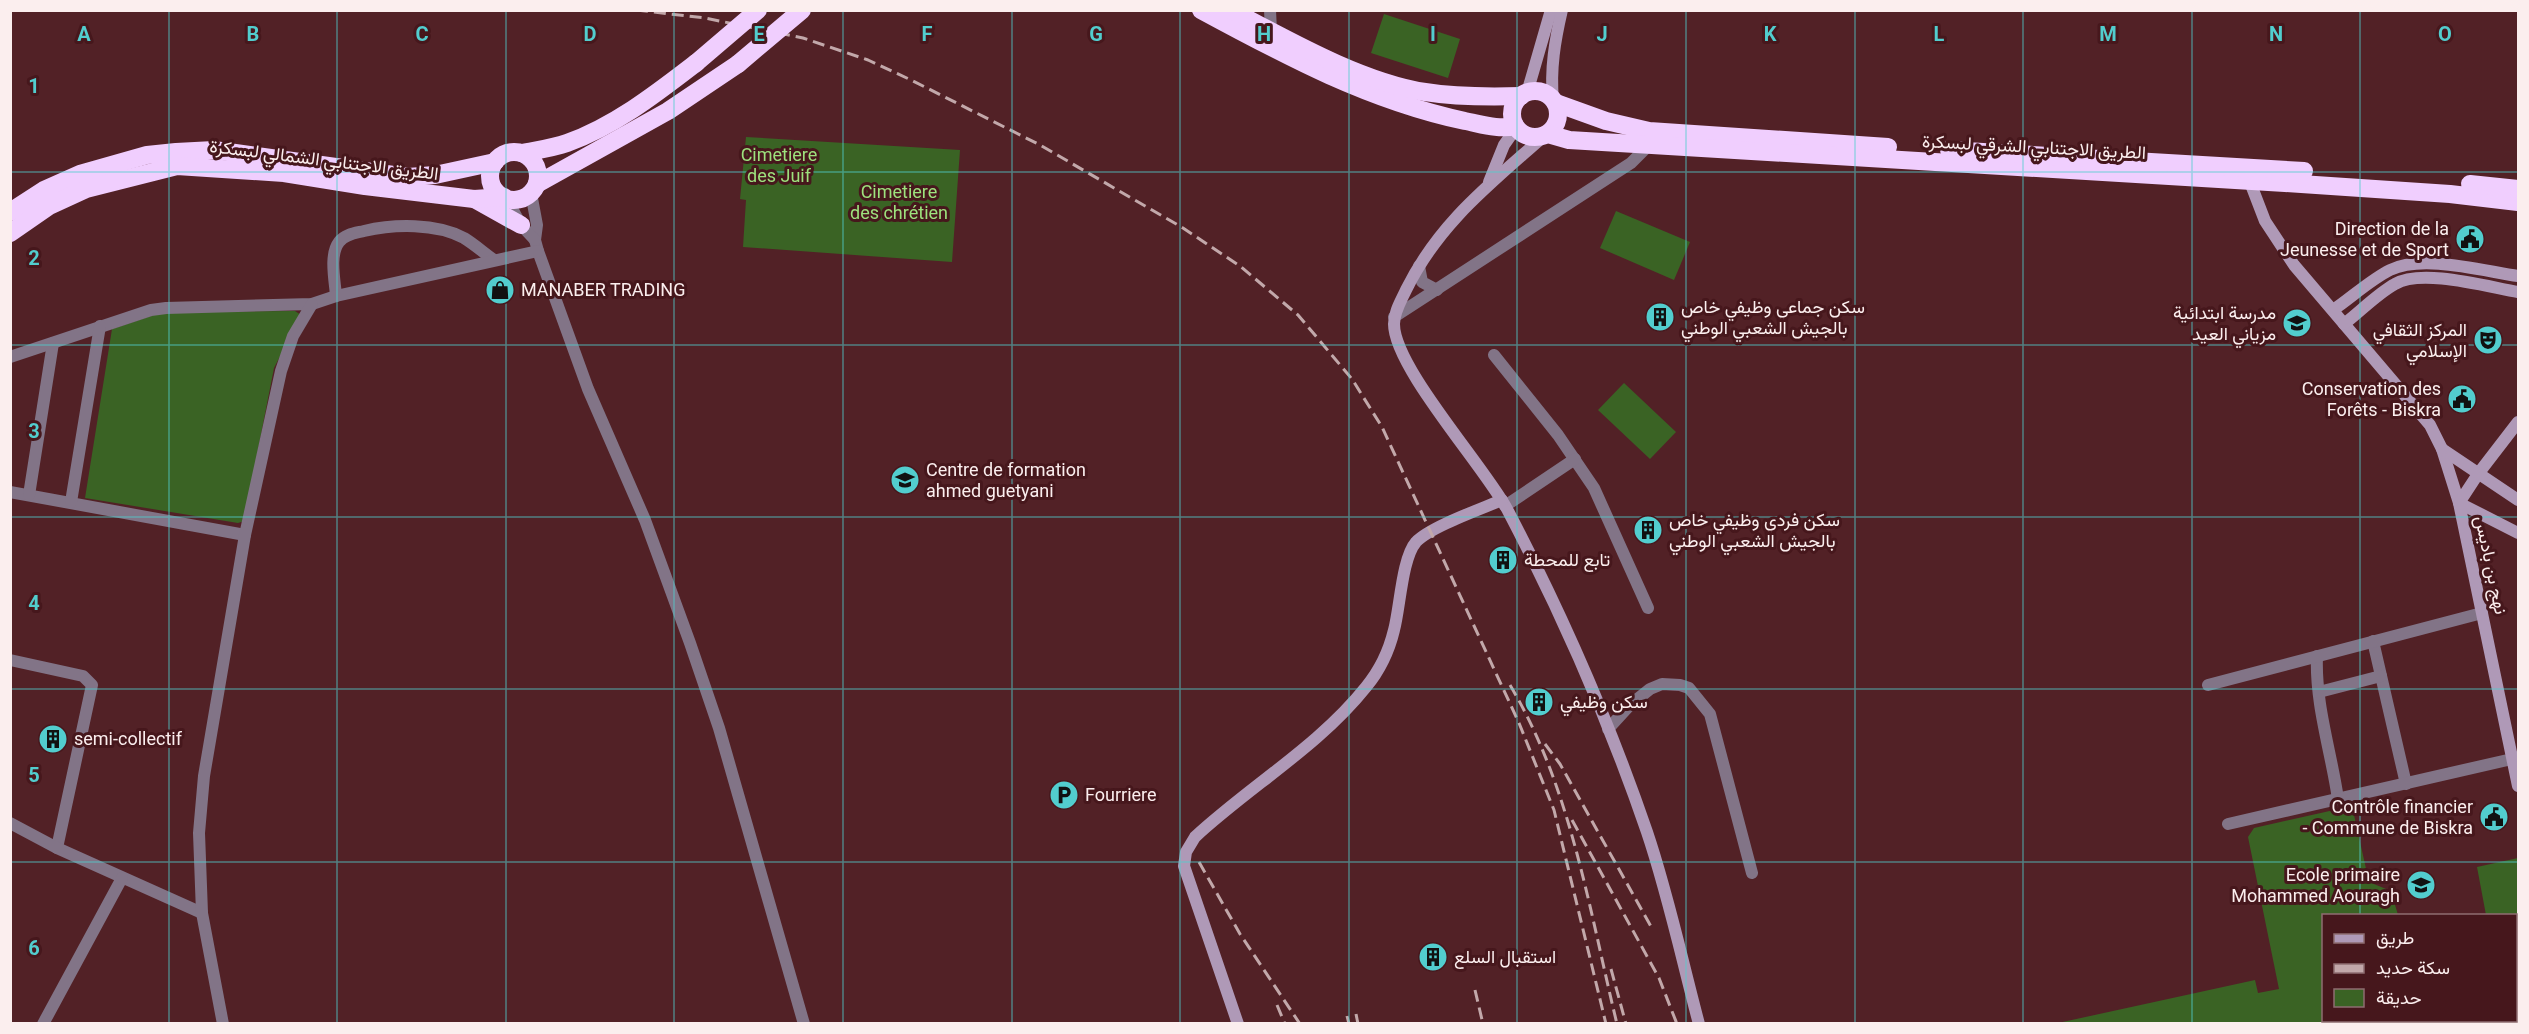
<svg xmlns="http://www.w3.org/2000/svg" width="2529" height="1034" font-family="Roboto,Vazirmatn,sans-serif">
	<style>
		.green { fill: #3a6324 }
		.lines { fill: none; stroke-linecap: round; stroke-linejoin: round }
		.street { stroke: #827487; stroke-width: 12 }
		.secondary { stroke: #af99b7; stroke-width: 12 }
		.highway { stroke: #f0cefe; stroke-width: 18 }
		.rail { stroke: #c2a8aa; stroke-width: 3; stroke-dasharray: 12 6; stroke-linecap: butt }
		.highway-bridge { stroke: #f0cefe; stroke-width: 18 }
		.grid { fill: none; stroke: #52cdce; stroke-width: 1.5; stroke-opacity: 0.55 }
		.labels { text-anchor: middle; stroke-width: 6; stroke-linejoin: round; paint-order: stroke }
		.street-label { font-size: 18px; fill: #fbeeee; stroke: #46171c }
		.park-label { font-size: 18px; fill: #9de17d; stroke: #46171c }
		.poi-label { font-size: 18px; fill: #fbeeee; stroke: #46171c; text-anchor: start }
		.grid-label { font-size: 20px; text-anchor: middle; font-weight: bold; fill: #52cdce; stroke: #46171c; stroke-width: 6; stroke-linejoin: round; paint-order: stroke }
	</style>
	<rect width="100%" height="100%" fill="#522126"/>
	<!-- green -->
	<g class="green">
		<path d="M1384,14L1460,39L1448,78L1371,53Z"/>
		<path d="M746,137L960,150L952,262L743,247L746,200L740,199Z"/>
		<path d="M1616,211L1690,242L1674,280L1600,248Z"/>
		<path d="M295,311L301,315L274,368L244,521L238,523L85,498L112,329L163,312Z"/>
		<path d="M1624,383L1676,432L1650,459L1598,410Z"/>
		<path d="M2352,806L2369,882L2391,891L2398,915L2324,916V1020H2516V916L2486,915L2477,867L2518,858V1023H2058L2255,980L2258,993L2279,989L2248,837L2254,828Z"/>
	</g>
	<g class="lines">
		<!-- street -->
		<g class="street">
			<path d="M1270,10L1271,31"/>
			<path d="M531,193L537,225L535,240L538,251L588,389L645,520L690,643L719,728L804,1024"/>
			<path d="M507,199L521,225L535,240"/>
			<path d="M1419,266L1422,282L1437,290"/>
			<path d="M336,296C335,281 329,255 339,242C345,234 356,233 364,231C394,224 436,223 464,238C474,244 484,253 494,260"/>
			<path d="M1394,317L1631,163L1650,144"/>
			<path d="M1494,355L1558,435L1594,488L1648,608"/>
			<path d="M10,357L151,310L166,308L312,304L336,296L538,251"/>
			<path d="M10,492L245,535"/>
			<path d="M29,495L53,343"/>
			<path d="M71,502L100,326"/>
			<path d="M1505,506L1575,459"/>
			<path d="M2373,641L2406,784"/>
			<path d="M2317,656C2315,704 2331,751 2338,799"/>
			<path d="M10,660L83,676L92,685L57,848"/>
			<path d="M2208,685L2482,613"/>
			<path d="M2319,692L2381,676"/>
			<path d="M1608,729L1630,705L1650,689L1662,684L1680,685L1689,688L1710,714L1752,873"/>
			<path d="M10,823L57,848L202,913"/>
			<path d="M2228,824L2512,759"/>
			<path d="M43,1024L122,878"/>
			<path d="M223,1024L202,913L199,833L204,776L245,535L281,371L293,336L312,304"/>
		</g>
		<!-- secondary -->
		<g class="secondary">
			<path d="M1527,93L1551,10"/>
			<path d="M1553,100C1550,69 1555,40 1562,10"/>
			<path d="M1544,136C1489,185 1439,223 1406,290C1401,301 1394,312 1394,324C1394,367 1483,465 1507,509C1561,612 1609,721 1647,832C1668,894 1682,960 1699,1024"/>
			<path d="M1489,182L1504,145L1516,128"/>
			<path d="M2250,182L2265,221L2294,265L2430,425L2442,449L2459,503L2518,533"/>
			<path d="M2333,310C2351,298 2370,280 2390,270C2423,254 2483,271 2518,276"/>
			<path d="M2344,324C2361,311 2377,294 2395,284C2422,268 2488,287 2518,292"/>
			<path d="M2518,422L2478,474L2459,503L2518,786"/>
			<path d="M2442,449L2518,500"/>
			<path d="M1238,1024L1184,866L1186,852L1195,837C1250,786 1319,746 1366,687C1380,670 1389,651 1394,630C1400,608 1402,558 1416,542C1430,527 1481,509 1502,500"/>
		</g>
		<!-- highway -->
		<g class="highway">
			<path d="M1201,10C1286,56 1370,101 1465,121C1481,124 1499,130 1515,126"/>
			<path d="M1231,10C1288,40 1361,82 1425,92C1457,97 1488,97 1521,96"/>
			<circle cx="1535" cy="114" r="23"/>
			<path d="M1556,103L1606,121L1649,131L1888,147"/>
			<path d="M1548,134L1569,140L2285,183L2450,194L2518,202"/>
			<path d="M1949,150L2304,171"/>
			<circle cx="514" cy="176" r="24"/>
			<path d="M522,153C537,150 553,148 567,143C615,126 657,93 696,63"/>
			<path d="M537,184L668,111L738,64"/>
			<path d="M2470,184L2518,189"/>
			<path d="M476,200L521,225"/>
			<path d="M10,212L44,190L80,174L147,155L176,152L214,150L408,177L435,175L495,162"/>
			<path d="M10,233L49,206L86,189L177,166L284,173L365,186L474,199L504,197"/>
		</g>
		<!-- rail -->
		<g class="rail">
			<path d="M636,10L705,18L803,38L868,60L911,80L1040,145L1183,228L1240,266L1298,315L1352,379L1382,427L1519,723L1554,810L1606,1024"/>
			<path d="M1510,685C1571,787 1589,909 1617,1024"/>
			<path d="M1545,744L1560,764L1653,930"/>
			<path d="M1572,820L1659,978L1677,1024"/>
			<path d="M1199,862L1240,934L1300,1024"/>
			<path d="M1611,969L1626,1024"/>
			<path d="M1475,990L1483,1024"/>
			<path d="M1277,1005L1285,1024"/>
			<path d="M1356,1014L1358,1024"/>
			<path d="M1347,1016L1349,1024"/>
		</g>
		<!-- highway-bridge -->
		<g class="highway-bridge">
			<path d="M696,63L758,10"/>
			<path d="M738,64L802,10"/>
		</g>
	</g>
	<!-- grid -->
	<path class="grid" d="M169,10V1024M337,10V1024M506,10V1024M674,10V1024M843,10V1024M1012,10V1024M1180,10V1024M1349,10V1024M1517,10V1024M1686,10V1024M1855,10V1024M2023,10V1024M2192,10V1024M2360,10V916M10,172H2518M10,345H2518M10,517H2518M10,689H2518M10,862H2518M2360,1020V1024"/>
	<!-- icons -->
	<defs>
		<g id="civic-disc" transform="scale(1.5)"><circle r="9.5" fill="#52cdce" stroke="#46171c"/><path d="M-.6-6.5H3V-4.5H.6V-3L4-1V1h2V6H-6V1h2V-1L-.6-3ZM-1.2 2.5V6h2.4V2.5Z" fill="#111"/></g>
		<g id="shop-disc" transform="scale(1.5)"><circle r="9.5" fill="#52cdce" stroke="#46171c"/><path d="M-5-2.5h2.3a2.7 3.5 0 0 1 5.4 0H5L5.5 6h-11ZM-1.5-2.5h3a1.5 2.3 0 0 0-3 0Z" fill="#111"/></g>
		<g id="building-disc" transform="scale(1.5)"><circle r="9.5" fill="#52cdce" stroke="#46171c"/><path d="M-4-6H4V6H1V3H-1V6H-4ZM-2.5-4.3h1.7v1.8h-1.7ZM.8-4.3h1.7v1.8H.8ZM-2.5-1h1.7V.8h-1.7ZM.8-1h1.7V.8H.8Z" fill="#111"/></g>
		<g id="school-disc" transform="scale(1.5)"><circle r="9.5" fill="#52cdce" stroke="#46171c"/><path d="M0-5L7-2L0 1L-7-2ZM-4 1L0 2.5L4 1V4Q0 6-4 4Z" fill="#111"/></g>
		<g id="theatre-disc" transform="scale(1.5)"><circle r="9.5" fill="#52cdce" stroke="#46171c"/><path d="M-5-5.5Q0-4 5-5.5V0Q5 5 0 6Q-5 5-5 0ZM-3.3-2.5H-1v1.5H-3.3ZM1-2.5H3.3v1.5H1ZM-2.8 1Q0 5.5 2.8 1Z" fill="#111"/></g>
		<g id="university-disc" transform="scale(1.5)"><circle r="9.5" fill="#52cdce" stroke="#46171c"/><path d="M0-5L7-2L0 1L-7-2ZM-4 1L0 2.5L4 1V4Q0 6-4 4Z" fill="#111"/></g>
		<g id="parking-disc" transform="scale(1.5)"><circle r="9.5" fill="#52cdce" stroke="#46171c"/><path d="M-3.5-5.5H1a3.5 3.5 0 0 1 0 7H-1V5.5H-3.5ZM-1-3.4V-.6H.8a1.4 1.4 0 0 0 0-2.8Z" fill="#111"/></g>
	</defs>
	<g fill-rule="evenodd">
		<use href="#civic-disc" x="2470" y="239"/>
		<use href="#shop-disc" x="500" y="290"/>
		<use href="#building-disc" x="1660" y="317"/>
		<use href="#school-disc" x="2297" y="323"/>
		<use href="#theatre-disc" x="2488" y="340"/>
		<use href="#civic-disc" x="2462" y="399"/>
		<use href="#university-disc" x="905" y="480"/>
		<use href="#building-disc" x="1648" y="530"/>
		<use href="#building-disc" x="1503" y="560"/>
		<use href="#building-disc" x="1539" y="702"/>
		<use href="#building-disc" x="53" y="739"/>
		<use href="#parking-disc" x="1064" y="795"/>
		<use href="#civic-disc" x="2494" y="817"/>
		<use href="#school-disc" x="2421" y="885"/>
		<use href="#building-disc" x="1433" y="957"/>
	</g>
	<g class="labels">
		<!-- street labels -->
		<g class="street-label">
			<text transform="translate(2034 147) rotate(3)" y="6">الطريق الاجتنابي الشرقي لبسكرة</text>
			<text transform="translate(324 160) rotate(7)" y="6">الطريق الاجتنابي الشمالي لبسكرة</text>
			<text transform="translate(2491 565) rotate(78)" y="6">نهج بن باديس</text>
		</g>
		<!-- park labels -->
		<g class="park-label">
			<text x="779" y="161">Cimetiere<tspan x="779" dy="21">des Juif</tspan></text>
			<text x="899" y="198">Cimetiere<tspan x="899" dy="21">des chrétien</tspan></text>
		</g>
		<!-- poi labels -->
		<g class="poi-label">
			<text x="2449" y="235" text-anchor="end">Direction de la<tspan x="2449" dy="21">Jeunesse et de Sport</tspan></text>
			<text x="521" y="296">MANABER TRADING</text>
			<text x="1681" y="313">سكن جماعي وظيفي خاص<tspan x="1681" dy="21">بالجيش الشعبي الوطني</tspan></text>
			<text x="2276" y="319" text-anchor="end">مدرسة ابتدائية<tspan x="2276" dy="21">مزياني العيد</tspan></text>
			<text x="2467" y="336" text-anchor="end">المركز الثقافي<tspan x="2467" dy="21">الإسلامي</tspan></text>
			<text x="2441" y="395" text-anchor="end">Conservation des<tspan x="2441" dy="21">Forêts - Biskra</tspan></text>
			<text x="926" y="476">Centre de formation<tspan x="926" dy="21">ahmed guetyani</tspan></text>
			<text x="1669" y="526">سكن فردي وظيفي خاص<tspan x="1669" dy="21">بالجيش الشعبي الوطني</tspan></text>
			<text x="1524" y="566">تابع للمحطة</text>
			<text x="1560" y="708">سكن وظيفي</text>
			<text x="74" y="745">semi-collectif</text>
			<text x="1085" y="801">Fourriere</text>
			<text x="2473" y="813" text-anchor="end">Contrôle financier<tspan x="2473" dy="21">- Commune de Biskra</tspan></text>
			<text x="2400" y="881" text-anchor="end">Ecole primaire<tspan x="2400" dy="21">Mohammed Aouragh</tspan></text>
			<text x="1454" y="963">استقبال السلع</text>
		</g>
	</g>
	<g class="grid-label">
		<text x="84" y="41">A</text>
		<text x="253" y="41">B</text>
		<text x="422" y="41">C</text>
		<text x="590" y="41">D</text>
		<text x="759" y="41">E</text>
		<text x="927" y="41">F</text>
		<text x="1096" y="41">G</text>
		<text x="1264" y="41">H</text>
		<text x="1433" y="41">I</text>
		<text x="1602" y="41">J</text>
		<text x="1770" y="41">K</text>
		<text x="1939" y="41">L</text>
		<text x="2108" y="41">M</text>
		<text x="2276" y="41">N</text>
		<text x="2445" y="41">O</text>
		<text x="34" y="93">1</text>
		<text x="34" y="265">2</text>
		<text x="34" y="438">3</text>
		<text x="34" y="610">4</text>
		<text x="34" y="782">5</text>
		<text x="34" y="955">6</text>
	</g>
	<!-- border -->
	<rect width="2529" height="1034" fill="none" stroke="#fbeeee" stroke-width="24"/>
	<!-- legend -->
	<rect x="2322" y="914" width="195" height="108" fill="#46171c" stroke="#8e6d70" stroke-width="1.5"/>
	<rect x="2334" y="934" width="30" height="9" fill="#af99b7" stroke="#8e6d70" stroke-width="1.5"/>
	<text x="2376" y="944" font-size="18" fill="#fbeeee">طريق</text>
	<rect x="2334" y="964" width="30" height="9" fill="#c2a8aa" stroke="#8e6d70" stroke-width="1.5"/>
	<text x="2376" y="974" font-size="18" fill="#fbeeee">سكة حديد</text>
	<rect x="2334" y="989" width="30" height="18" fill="#3a6324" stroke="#8e6d70" stroke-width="1.5"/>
	<text x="2376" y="1004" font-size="18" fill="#fbeeee">حديقة</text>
</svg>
